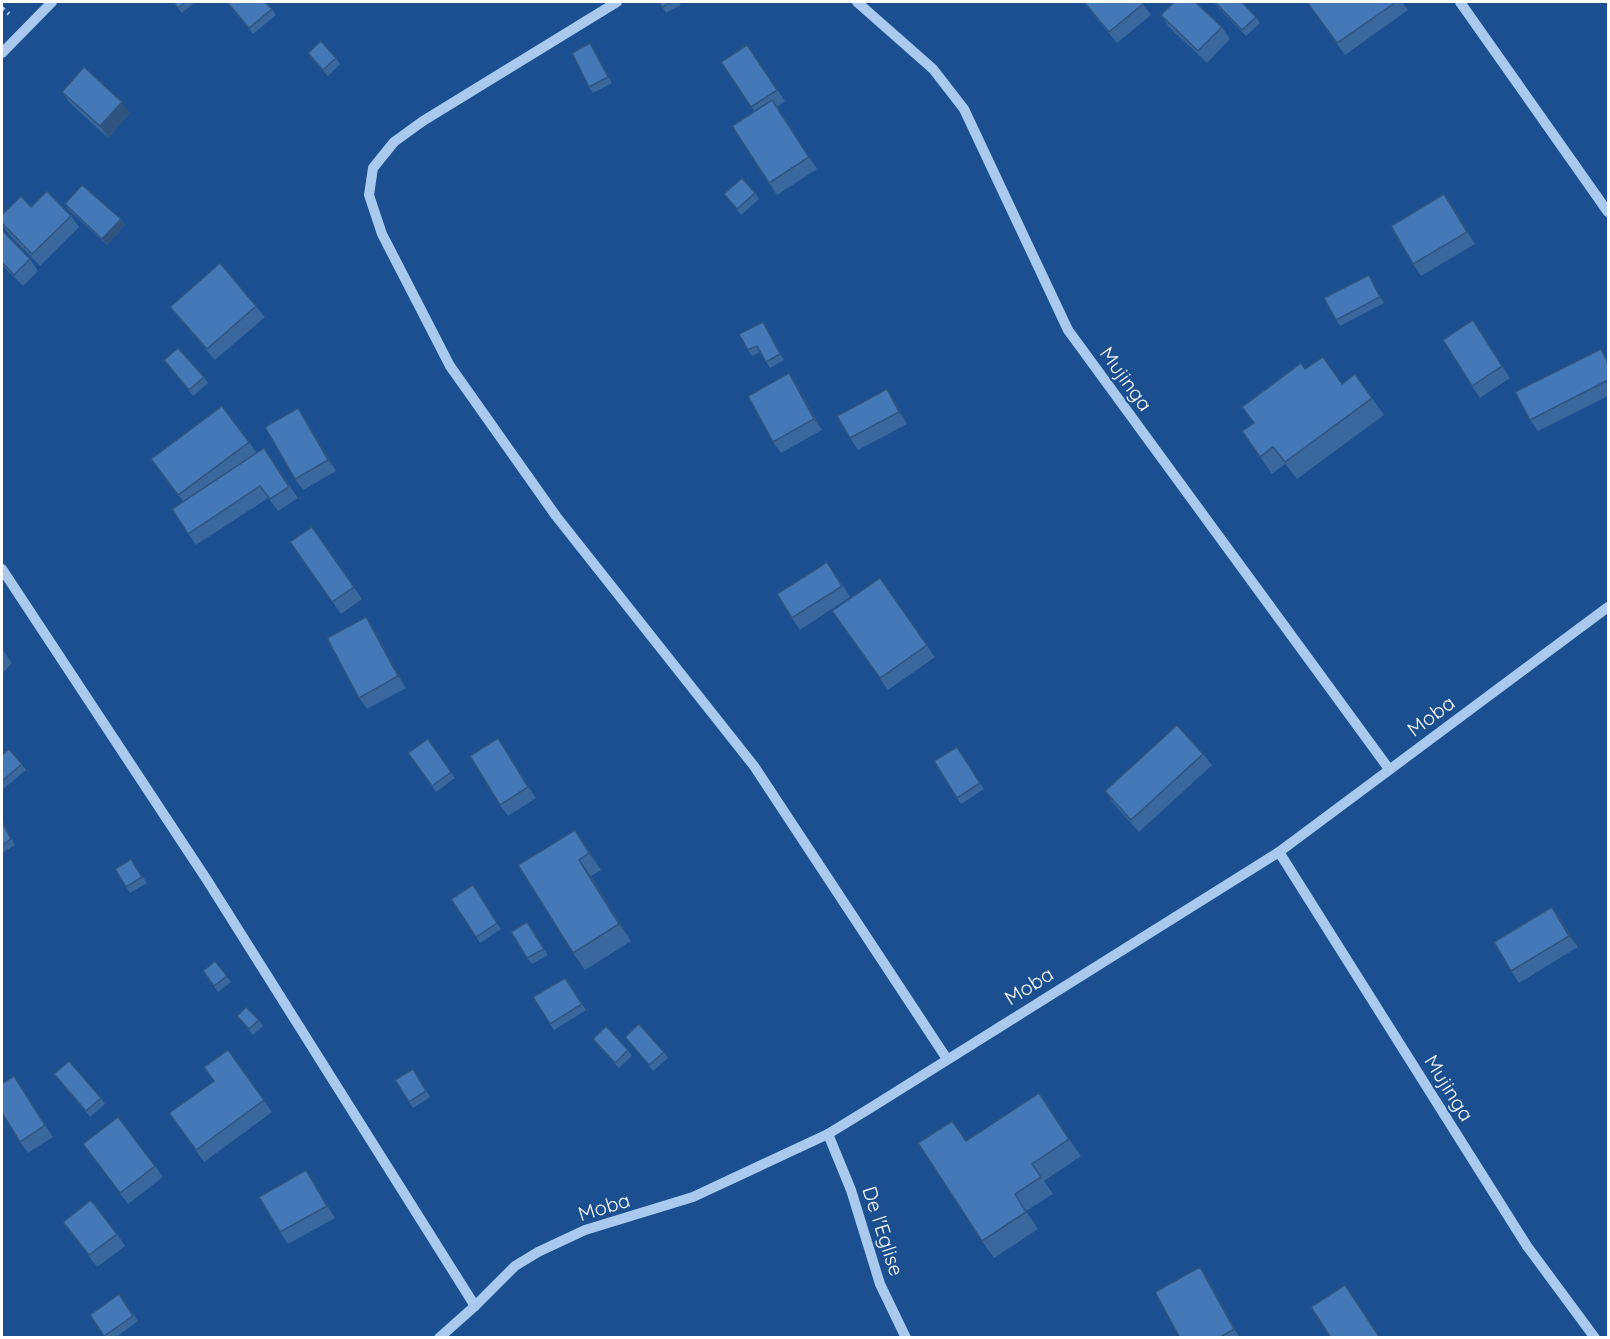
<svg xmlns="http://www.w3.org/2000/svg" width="1610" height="1339" font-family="Quicksand,sans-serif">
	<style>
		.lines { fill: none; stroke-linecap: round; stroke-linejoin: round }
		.path { stroke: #a9c9ee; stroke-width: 4; stroke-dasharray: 3 4.5; stroke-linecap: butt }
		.minor { stroke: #a9c9ee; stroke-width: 10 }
		.wall { fill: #3a679d }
		.shaded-wall { fill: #305480 }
		.building { fill: #4478b7; stroke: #305480; stroke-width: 1.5 }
		.labels { text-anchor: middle; stroke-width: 4.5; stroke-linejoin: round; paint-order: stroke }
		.street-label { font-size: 20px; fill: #fff; stroke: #1b4f8f }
	</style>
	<rect width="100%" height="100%" fill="#1b4f8f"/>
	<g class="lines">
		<!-- path -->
		<path class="path" d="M2,8L9,14"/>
		<!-- minor -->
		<g class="minor">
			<path d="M617,2L423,121L394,142L373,168L369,195L382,234L450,366L556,516L754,766L947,1059"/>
			<path d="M857,2L933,69L964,109L1068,330L1389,769"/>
			<path d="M1460,2L1608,212"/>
			<path d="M2,53L52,2"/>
			<path d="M2,569L207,880L475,1306"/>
			<path d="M1279,852L1527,1246L1595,1338"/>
			<path d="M828,1134L851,1190L880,1284L906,1338"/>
			<path d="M439,1338L475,1306L515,1266L538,1252L585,1230L693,1197L828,1134L872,1107L1279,852L1608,607"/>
		</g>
	</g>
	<!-- wall -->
	<g class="wall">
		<path d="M172,2H195L182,13Z"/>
		<path d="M227,2L272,9L276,15L253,34Z"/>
		<path d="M659,2H679L681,5L666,13Z"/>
		<path d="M1083,2H1141L1151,15L1117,43Z"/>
		<path d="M1213,2H1242L1256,17L1260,23L1246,36Z"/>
		<path d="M1307,2H1402L1408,10L1345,55Z"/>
		<path d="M1161,15L1222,27L1230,39L1207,63L1169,27Z"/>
		<path d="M590,43L612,83L593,93L589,87Z"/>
		<path d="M747,45L785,101L777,107L817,169L777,195L769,183L755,112L721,62Z"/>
		<path d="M308,53L336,58L340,64L328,76L312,59Z"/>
		<path d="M62,92L130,113L108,138L70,103Z"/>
		<path d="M755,193L759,199L741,215L724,194Z"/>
		<path d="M1444,194L1475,244L1421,276L1413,264Z"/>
		<path d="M65,204L121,219L125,225L107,245L69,210Z"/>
		<path d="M31,207L71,216L79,227L40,266L6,231L2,225V215Z"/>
		<path d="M2,230L30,259L38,271L23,286L2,265Z"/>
		<path d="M1369,275L1384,303L1340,326L1336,320Z"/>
		<path d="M256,306L265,317L215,360L179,318L170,307Z"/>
		<path d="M767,328L784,360L770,368L760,352L752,356L748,350Z"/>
		<path d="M1481,332L1510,378L1480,398L1472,386Z"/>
		<path d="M1608,359V396L1538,431L1530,420Z"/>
		<path d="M164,360L204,377L208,383L193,396Z"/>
		<path d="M1305,369L1342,384L1355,374L1384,415L1297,479L1285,464L1272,474L1242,431L1254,423Z"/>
		<path d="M789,373L797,385L822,430L781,453L773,442Z"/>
		<path d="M895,401L907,424L858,450L850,438Z"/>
		<path d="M298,408L306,420L336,471L303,490L295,479Z"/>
		<path d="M249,442L257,453L264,448L298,498L278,511L268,498L196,545L172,509L183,501L159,470Z"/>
		<path d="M312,527L362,599L341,614L290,542Z"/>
		<path d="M835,573L850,597L800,630L792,618Z"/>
		<path d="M880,578L935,657L888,690L832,611Z"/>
		<path d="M366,617L374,629L406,688L367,709L359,698Z"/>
		<path d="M2,649L12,663L2,674Z"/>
		<path d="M428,739L455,778L436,792L408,753Z"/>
		<path d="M957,747L984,789L961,804L957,798Z"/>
		<path d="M506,750L536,798L508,816L500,805Z"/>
		<path d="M1203,754L1212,765L1139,832L1113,803L1105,791Z"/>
		<path d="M2,755L22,764L26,770L2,790Z"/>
		<path d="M2,820L15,845L2,853Z"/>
		<path d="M575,830L601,870L591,876L631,941L585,970L573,953Z"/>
		<path d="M131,859L147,883L130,893L126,887Z"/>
		<path d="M473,885L501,929L480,943L451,899Z"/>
		<path d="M1560,918L1578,947L1519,983L1511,971Z"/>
		<path d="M531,928L548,955L532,964L527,958Z"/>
		<path d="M215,961L231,982L218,992L203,971Z"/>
		<path d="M565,978L586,1010L554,1030L533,997Z"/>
		<path d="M237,1016L259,1020L263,1026L253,1035Z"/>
		<path d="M625,1037L664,1052L668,1058L653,1071Z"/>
		<path d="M593,1039L628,1050L632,1056L619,1068L597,1045Z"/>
		<path d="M228,1050L272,1112L204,1162L169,1113L214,1081Z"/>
		<path d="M413,1069L430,1097L413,1108L395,1080Z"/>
		<path d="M54,1074L101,1098L105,1104L90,1117Z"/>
		<path d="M14,1076L53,1137L28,1153L20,1142Z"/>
		<path d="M1039,1093L1081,1156L1044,1181L1053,1194L1026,1211L1038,1229L994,1258L982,1241L966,1141Z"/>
		<path d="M83,1144L155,1166L163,1177L128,1204Z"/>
		<path d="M314,1182L335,1218L288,1244L280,1232Z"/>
		<path d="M63,1222L117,1234L125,1246L97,1267Z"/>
		<path d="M1208,1279L1240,1338H1180Z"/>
		<path d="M119,1294L138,1321L115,1338H105L90,1315Z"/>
	</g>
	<!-- shaded-wall -->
	<g class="shaded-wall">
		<path d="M590,43L594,49L612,83L608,77Z"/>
		<path d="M122,102L130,113L108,138L100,126Z"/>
		<path d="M1444,194L1453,206L1475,244L1467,232Z"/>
		<path d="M121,219L125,225L107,245L102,239Z"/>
		<path d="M1369,275L1373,281L1384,303L1380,297Z"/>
		<path d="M1473,320L1481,332L1510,378L1502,366Z"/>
		<path d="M763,322L767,328L784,360L780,354Z"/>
		<path d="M789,373L797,385L822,430L814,419Z"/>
		<path d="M887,389L895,401L907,424L899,412Z"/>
		<path d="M298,408L306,420L336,471L328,460Z"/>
		<path d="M366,617L374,629L406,688L398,676Z"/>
		<path d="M498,738L506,750L536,798L528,787Z"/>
		<path d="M575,830L587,847L601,870L589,853Z"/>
		<path d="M579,860L591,876L631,941L619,924Z"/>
		<path d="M1552,907L1560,918L1578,947L1569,936Z"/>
		<path d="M1039,1093L1051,1110L1081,1156L1069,1139Z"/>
		<path d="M306,1170L314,1182L335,1218L327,1206Z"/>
		<path d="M1200,1267L1208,1279L1240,1338L1234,1329Z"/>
	</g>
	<!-- building -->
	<g class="building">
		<path d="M173,2H185L178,8Z"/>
		<path d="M227,2H265L272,9L249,28Z"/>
		<path d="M659,2H672L662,7Z"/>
		<path d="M1084,2H1141L1143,4L1109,32Z"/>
		<path d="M1174,2H1195L1222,27L1198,51L1161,15Z"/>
		<path d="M1215,2H1242L1256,17L1242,30Z"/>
		<path d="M1307,2H1396L1337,43Z"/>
		<path d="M321,41L336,58L323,70L308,53Z"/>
		<path d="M590,43L608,77L589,87L572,53Z"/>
		<path d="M747,45L777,90L751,107L721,62Z"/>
		<path d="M84,67L122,102L100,126L62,92Z"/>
		<path d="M772,100L809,157L769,183L732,126Z"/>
		<path d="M742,178L755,193L737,209L724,194Z"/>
		<path d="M82,185L121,219L102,239L65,204Z"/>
		<path d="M47,191L71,216L32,254L2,223V215L21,196L31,207Z"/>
		<path d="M1444,194L1467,232L1413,264L1391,226Z"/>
		<path d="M2,230L30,259L14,275L2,262Z"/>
		<path d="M220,263L256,306L207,349L170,307Z"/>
		<path d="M1369,275L1380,297L1336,320L1324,298Z"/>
		<path d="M1473,320L1502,366L1472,386L1443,340Z"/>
		<path d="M763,322L780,354L766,362L757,346L748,350L739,334Z"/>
		<path d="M178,348L204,377L189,390L164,360Z"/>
		<path d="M1601,349L1608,363V380L1530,420L1515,392Z"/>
		<path d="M1323,357L1342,384L1355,374L1372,398L1285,462L1273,447L1260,457L1242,431L1254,423L1242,407L1301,363L1305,369Z"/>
		<path d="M789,373L814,419L773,442L748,396Z"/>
		<path d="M887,389L899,412L850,438L837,416Z"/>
		<path d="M222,406L249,442L178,495L151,459Z"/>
		<path d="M298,408L328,460L295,479L265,427Z"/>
		<path d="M264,448L289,487L270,499L260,486L188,534L172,509Z"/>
		<path d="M312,527L354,587L332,602L290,542Z"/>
		<path d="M827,562L842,586L792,618L777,594Z"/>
		<path d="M880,578L927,645L880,678L832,611Z"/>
		<path d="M366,617L398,676L359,698L327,638Z"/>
		<path d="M1177,725L1203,754L1131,820L1105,791Z"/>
		<path d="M498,738L528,787L500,805L470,756Z"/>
		<path d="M428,739L451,772L432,786L408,753Z"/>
		<path d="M957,747L980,783L957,798L934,761Z"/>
		<path d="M9,749L22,764L2,781V755Z"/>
		<path d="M2,822L11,839L2,845Z"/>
		<path d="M575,830L589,853L579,860L619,924L573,953L518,865Z"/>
		<path d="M131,859L142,877L126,887L115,869Z"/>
		<path d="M473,885L497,923L476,937L451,899Z"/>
		<path d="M1552,907L1569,936L1511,971L1494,942Z"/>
		<path d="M527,922L544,949L527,958L511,932Z"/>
		<path d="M215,961L227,976L214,986L203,971Z"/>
		<path d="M565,978L582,1004L550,1024L533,997Z"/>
		<path d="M246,1007L259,1020L249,1029L237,1016Z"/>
		<path d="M639,1024L664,1052L649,1065L625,1037Z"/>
		<path d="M606,1026L628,1050L615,1063L593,1039Z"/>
		<path d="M228,1050L264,1100L196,1150L169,1113L214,1081L204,1067Z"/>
		<path d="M69,1061L101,1098L86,1111L54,1074Z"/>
		<path d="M413,1069L426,1091L409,1102L395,1080Z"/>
		<path d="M14,1076L45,1125L20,1142L2,1113V1084Z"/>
		<path d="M1039,1093L1069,1139L1032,1164L1041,1177L1015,1194L1026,1212L982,1241L918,1143L952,1121L966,1141Z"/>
		<path d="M118,1117L155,1166L120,1193L83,1144Z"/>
		<path d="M306,1170L327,1206L280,1232L259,1197Z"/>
		<path d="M91,1200L117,1234L89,1255L63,1222Z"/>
		<path d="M1200,1267L1234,1329L1219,1338H1180L1155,1292Z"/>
		<path d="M1345,1285L1380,1338H1331L1311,1307Z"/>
		<path d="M119,1294L133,1316L104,1336L90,1315Z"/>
	</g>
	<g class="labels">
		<!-- street labels -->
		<g class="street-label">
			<text transform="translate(1126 379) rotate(54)" y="7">Mujinga</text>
			<text transform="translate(1431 716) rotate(-37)" y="7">Moba</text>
			<text transform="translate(1029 986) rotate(-32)" y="7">Moba</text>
			<text transform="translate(1449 1088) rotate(58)" y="7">Mujinga</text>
			<text transform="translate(604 1207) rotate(-17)" y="7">Moba</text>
			<text transform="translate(883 1231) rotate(72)" y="7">De l'Eglise</text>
		</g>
	</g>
	<!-- border -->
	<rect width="1610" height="1339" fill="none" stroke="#ffffff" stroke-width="6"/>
</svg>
